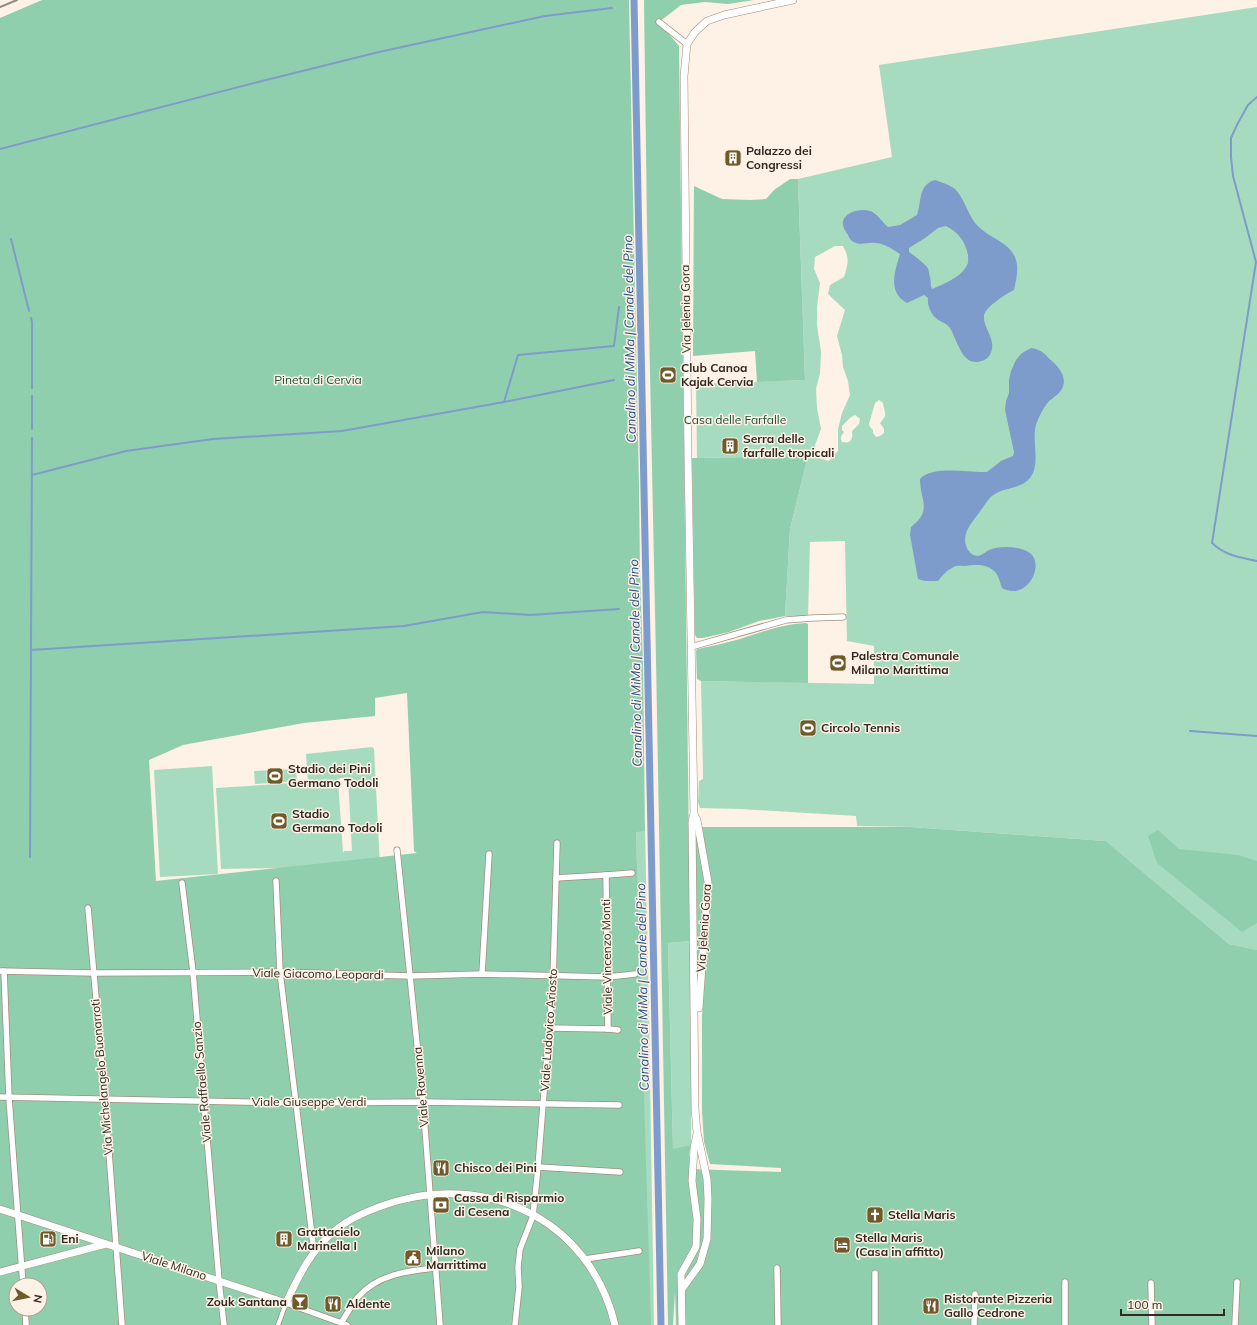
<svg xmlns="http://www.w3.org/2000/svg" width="1257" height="1325" font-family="Mulish,sans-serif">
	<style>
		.green { fill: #a7dbbf; fill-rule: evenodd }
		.forest { fill: #90cfae; fill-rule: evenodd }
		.water { fill: #7d9ccc; fill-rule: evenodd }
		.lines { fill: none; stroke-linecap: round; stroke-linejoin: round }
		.stream { stroke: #7d9ccc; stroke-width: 2 }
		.canal { stroke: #7d9ccc; stroke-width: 7 }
		.pedestrian-casing { stroke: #a18c7b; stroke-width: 5.5 }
		.minor-casing { stroke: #a18c7b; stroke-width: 7 }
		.tertiary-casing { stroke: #a18c7b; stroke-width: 8 }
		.pedestrian { stroke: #fff; stroke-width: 4 }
		.minor { stroke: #fff; stroke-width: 5.5 }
		.tertiary { stroke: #fff; stroke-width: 7 }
		.rail { stroke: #958a81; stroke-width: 2 }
		.labels { text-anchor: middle; stroke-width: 3; stroke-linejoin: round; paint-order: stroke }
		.poi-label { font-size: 12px; font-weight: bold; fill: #322922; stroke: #fef1e5; text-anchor: start }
		.street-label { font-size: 12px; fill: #322922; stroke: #fef1e5 }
		.park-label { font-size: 12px; fill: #1c4d37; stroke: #fef1e5 }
		.water-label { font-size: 13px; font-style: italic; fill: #274d89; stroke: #fef1e5 }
	</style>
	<rect width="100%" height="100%" fill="#fef1e5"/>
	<!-- green -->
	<g class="green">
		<path d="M1257,7V950L1229,944L1106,841L911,827L857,826L856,816L741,809L700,808L698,802L699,781L703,779V771L701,681L874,684V646L847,641L845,541L810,542L808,616H785L790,529L808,456L692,458H697L696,384L805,380L798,179L892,157L879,65ZM835,246H843C850,259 848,264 844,277L830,285L828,294L845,310L837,336L842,355L843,367L848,381L850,395L842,413L838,429V451L829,461L819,458L816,453L815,445L821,429L817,408L816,389L820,373L821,352L817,325V307L820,283L814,269L815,257ZM879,400L883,403C885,416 888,413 880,423L884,429V433L880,436L876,437L873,433V430L870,427L869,424L875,403ZM855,415L860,419L859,424L852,431C853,439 851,444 842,442C840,438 841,436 844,432L842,430V426L851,417Z"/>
		<path d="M372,747L374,749L380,866L221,869L216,788L308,782L306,754ZM340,778H348L352,851H344L343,853L338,780Z"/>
		<path d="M212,766L218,874L160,877L154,770Z"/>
		<path d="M296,769L297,781L255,784L254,771Z"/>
		<path d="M636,831H645L649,1013L654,1325H645Z"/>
		<path d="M691,941V1145L673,1150L668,943Z"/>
	</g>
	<!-- forest -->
	<g class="forest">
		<path d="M42,0H629L639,485L640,571L643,664L645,831L636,832L651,1325H0V18ZM407,693L414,851L417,853L156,881L149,760L183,745L304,723L375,716V698ZM16,1285H40V1309H16Z"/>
		<path d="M644,0H754L728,4L705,2L681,5L659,22L679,46L689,851L691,941L668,943L673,1149L691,1145L689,1154L690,1169L781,1172V1168L710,1164L704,1142L702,1111V1016L711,880L702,827H911L1106,841L1229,944L1257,950V1325H676L675,1292L673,1325H668L656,660L647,228Z"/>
		<path d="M790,179H798L805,380L757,382L755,351L693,356L694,186L722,199L750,200L766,199L774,190Z"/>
		<path d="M808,456L790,529L785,616L759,621L729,632L703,638H697L695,635L692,458Z"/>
		<path d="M806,623L808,624V683L701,681L697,679L696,651L697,649C712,646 726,643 740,639C762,632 782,624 806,623Z"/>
		<path d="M695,822L705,886L697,1000Z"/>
		<path d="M1158,830L1179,849L1238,855L1257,861V923L1242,932L1157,863L1148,836Z"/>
	</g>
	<!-- water -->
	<g class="water">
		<path d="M935,180C941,182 950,185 955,189C966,200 968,218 980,228C992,239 1011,243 1016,260C1019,269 1016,281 1014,290C1006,294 985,307 984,316C983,325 991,334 992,343C993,348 991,356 986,359C963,372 958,341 950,328C947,324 944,323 940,321C932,317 927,307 928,298L924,295L907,303C887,292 895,271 900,254C892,249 884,243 875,243C868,242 860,246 854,242C851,241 849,238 848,235C845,231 842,226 843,221C846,211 861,208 870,211C877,213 882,222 888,227L900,225L917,215C922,200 918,185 935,180ZM946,226C959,233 965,241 968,255C968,260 969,263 966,267C959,278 944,284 932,289C930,285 931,281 930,277C929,274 929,269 927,267C925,264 912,254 909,252V248L925,238L938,228Z"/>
		<path d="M1031,348C1043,350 1044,354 1053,362C1062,370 1069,382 1059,393C1055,397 1049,400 1046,405C1041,412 1036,422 1035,430C1033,445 1040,465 1030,478C1021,489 1005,487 995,494C989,497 985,505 981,510C973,522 959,534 968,550C970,553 974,556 978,556C982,555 985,552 989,550C1000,545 1020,546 1030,553C1045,564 1028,602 1002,588C1000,583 999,575 994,571C985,563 975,565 964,566C959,566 956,565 952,568C946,571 942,576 938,581H925L918,579L910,535L911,527C933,510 920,501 920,479C933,465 969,473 987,472L1001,461L1013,456L1014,452L1005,410L1006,401L1009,393V380L1011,371L1016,360L1022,353Z"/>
	</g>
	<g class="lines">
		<!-- stream -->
		<g class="stream">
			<path d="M1257,97L1248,105L1238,123L1231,138V157L1233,176L1256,262L1212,543C1226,556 1239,557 1257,561"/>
			<path d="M0,149L258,82L379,52L545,16L612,8"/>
			<path d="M11,239L29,311"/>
			<path d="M31,318L32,322V388"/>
			<path d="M504,402L518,355L614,346L619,307"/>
			<path d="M32,429V396"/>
			<path d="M32,475L126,451L213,439L342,431L504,402L614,380"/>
			<path d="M31,650L404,626L483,612L530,615L619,609"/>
			<path d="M1190,731L1257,736"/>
			<path d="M30,857L32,438"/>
		</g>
		<!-- canal -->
		<path class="canal" d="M634,0L661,1325"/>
		<!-- pedestrian casing -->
		<g class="pedestrian-casing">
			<path id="pedestrian" d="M278,1325L286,1303"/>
		</g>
		<!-- minor casing -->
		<g class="minor-casing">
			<g id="minor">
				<path d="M659,22L687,44"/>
				<path d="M691,647L786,620L812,618L843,617"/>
				<path d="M397,850L423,1102L440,1325"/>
				<path d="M606,875L632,873"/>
				<path d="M276,881L280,972L314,1252"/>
				<path d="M182,883L193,972L219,1281L224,1325"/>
				<path d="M88,908L105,1099L122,1325"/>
				<path d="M0,971L93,973L280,972L410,976L482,974L608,977L635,974"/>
				<path d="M4,971L9,1098L23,1285"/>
				<path d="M482,974L489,854"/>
				<path d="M550,1028L608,1029L606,875L556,878"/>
				<path d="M608,1029L618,1030"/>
				<path d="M0,1097L297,1103L423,1102L619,1105"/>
				<path d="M538,1167L620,1172"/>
				<path d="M585,1259L639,1251"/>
				<path d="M777,1268L778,1325"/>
				<path d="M1065,1282V1325"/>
				<path d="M1151,1283L1152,1325"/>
				<path d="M286,1303L347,1325"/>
				<path d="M25,1309L26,1325"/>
				<path d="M341,1323C347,1314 352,1304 358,1297C378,1274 408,1271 436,1268"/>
				<path d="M515,1325L519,1287L518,1267L520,1249L533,1216L538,1167L553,981L557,843"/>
				<path d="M875,1325V1273"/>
				<path d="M974,1325L975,1294"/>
				<path d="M1235,1325L1237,1282"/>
			</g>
		</g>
		<!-- tertiary casing -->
		<g class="tertiary-casing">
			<g id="tertiary">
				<path d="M694,814L697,820L708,882L699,1008"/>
				<path d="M0,1209L286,1303C299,1275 312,1248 337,1229C354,1215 377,1207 397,1201C495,1174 591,1224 615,1325"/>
				<path d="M0,1272L106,1244"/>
				<path d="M682,1289L700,1264L707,1239L708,1199L707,1179L697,1132L695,1109L692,820L694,814L688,458L684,76L687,44L695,32L707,21L724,15L793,0"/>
				<path d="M682,1325L681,1274L696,1247L697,1219L692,1181L694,1148L697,1134"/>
			</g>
		</g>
		<!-- pedestrian -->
		<use href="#pedestrian" class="pedestrian"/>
		<!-- minor -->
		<use href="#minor" class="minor"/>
		<!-- tertiary -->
		<use href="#tertiary" class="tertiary"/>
		<!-- rail -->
		<path class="rail" d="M0,7L17,0"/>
	</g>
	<!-- icons -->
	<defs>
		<g id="building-square" transform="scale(0.9)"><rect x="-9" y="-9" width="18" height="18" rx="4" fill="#715a2a" stroke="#fef1e5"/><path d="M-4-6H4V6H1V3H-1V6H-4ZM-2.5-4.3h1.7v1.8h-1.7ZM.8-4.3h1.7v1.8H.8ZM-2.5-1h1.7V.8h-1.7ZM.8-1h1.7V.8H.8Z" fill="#fff"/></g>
		<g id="stadium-square" transform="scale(0.9)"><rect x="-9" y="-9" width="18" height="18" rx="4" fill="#715a2a" stroke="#fef1e5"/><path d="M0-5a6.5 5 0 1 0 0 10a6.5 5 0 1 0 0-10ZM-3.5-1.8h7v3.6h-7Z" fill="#fff"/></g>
		<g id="restaurant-square" transform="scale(0.9)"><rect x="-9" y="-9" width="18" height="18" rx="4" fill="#715a2a" stroke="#fef1e5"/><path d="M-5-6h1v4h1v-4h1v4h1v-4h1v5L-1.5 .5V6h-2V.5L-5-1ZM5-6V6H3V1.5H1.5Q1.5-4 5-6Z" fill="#fff"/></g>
		<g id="bank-square" transform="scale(0.9)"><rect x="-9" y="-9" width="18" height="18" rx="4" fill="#715a2a" stroke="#fef1e5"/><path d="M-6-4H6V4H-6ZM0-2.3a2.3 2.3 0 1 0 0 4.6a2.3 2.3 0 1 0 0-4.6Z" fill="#fff"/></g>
		<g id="church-square" transform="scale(0.9)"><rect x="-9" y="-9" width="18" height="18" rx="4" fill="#715a2a" stroke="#fef1e5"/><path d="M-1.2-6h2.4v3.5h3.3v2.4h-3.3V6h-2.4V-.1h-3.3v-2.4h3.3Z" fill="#fff"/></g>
		<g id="fuel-square" transform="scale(0.9)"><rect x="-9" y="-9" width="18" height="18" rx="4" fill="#715a2a" stroke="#fef1e5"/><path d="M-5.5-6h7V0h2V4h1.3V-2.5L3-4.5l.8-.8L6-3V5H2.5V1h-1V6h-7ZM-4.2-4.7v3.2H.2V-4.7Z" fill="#fff"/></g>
		<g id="hotel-square" transform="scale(0.9)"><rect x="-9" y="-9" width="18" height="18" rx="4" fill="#715a2a" stroke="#fef1e5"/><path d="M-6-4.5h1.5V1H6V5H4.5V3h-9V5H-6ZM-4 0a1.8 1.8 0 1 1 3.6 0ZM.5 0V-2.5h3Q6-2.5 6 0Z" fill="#fff"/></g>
		<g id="civic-square" transform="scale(0.9)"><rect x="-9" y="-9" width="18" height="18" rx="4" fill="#715a2a" stroke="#fef1e5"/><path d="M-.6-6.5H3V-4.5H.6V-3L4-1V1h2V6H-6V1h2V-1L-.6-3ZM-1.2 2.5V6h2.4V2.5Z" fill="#fff"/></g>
		<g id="bar-square" transform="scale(0.9)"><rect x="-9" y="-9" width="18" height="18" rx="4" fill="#715a2a" stroke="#fef1e5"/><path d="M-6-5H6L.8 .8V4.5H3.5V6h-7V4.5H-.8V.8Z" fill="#fff"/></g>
	</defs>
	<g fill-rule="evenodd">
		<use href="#building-square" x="733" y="158"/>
		<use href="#stadium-square" x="668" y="375"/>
		<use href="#building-square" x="730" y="446"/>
		<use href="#stadium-square" x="838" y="663"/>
		<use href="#stadium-square" x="808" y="728"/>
		<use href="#stadium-square" x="275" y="776"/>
		<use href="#stadium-square" x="279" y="821"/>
		<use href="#restaurant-square" x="441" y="1168"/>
		<use href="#bank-square" x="441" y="1205"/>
		<use href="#church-square" x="875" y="1215"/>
		<use href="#fuel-square" x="48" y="1239"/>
		<use href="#building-square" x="284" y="1239"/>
		<use href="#hotel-square" x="842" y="1245"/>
		<use href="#civic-square" x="413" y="1258"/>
		<use href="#bar-square" x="300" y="1302"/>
		<use href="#restaurant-square" x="333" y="1304"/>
		<use href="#restaurant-square" x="931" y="1306"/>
	</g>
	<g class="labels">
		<!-- poi labels -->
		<g class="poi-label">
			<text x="746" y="155">Palazzo dei<tspan x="746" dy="14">Congressi</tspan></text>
			<text x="681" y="372">Club Canoa<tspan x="681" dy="14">Kajak Cervia</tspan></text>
			<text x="743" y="443">Serra delle<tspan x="743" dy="14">farfalle tropicali</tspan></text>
			<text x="851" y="660">Palestra Comunale<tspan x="851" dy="14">Milano Marittima</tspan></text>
			<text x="821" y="732">Circolo Tennis</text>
			<text x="288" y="773">Stadio dei Pini<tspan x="288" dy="14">Germano Todoli</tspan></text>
			<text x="292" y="818">Stadio<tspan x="292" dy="14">Germano Todoli</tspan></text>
			<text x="454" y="1172">Chisco dei Pini</text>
			<text x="454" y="1202">Cassa di Risparmio<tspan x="454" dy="14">di Cesena</tspan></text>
			<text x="888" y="1219">Stella Maris</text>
			<text x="297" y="1236">Grattacielo<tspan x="297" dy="14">Marinella I</tspan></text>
			<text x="855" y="1242">Stella Maris<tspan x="855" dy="14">(Casa in affitto)</tspan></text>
			<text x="61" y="1243">Eni</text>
			<text x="426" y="1255">Milano<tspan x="426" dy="14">Marrittima</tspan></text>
			<text x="944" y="1303">Ristorante Pizzeria<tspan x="944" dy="14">Gallo Cedrone</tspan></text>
			<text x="287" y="1306" text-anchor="end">Zouk Santana</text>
			<text x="346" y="1308">Aldente</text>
		</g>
		<!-- street labels -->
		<g class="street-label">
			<text transform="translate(686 309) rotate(-91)" y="4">Via Jelenia Gora</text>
			<text transform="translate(704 928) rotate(-86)" y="4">Via Jelenia Gora</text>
			<text transform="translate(607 957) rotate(-91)" y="4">Viale Vincenzo Monti</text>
			<text transform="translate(318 974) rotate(1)" y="4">Viale Giacomo Leopardi</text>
			<text transform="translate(549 1030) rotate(-86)" y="4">Viale Ludovico Ariosto</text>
			<text transform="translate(102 1077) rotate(-95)" y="4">Via Michelangelo Buonarroti</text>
			<text transform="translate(202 1082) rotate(-95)" y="4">Viale Raffaello Sanzio</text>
			<text transform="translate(421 1087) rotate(-95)" y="4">Viale Ravenna</text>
			<text x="309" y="1106">Viale Giuseppe Verdi</text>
			<text transform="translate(174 1266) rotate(18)" y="4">Viale Milano</text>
		</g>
		<!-- park labels -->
		<g class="park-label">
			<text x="318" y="384">Pineta di Cervia</text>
			<text x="735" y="424">Casa delle Farfalle</text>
		</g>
		<!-- water labels -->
		<g class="water-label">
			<text transform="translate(629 339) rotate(-91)" y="5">Canalino di MiMa | Canale del Pino</text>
			<text transform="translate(635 663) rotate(-91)" y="5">Canalino di MiMa | Canale del Pino</text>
			<text transform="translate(642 987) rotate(-91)" y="5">Canalino di MiMa | Canale del Pino</text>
		</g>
	</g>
	<!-- north arrow -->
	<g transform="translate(28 1297) rotate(100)"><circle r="19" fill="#fef1e5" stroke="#aca197"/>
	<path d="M0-3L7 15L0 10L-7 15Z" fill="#715a2a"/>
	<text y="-6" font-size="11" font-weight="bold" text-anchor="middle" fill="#322922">N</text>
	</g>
	<!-- scale -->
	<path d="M1121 1309v6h103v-6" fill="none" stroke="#322922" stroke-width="2"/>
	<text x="1127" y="1309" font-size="12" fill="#322922" stroke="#fef1e5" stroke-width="3" paint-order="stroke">100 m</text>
</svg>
